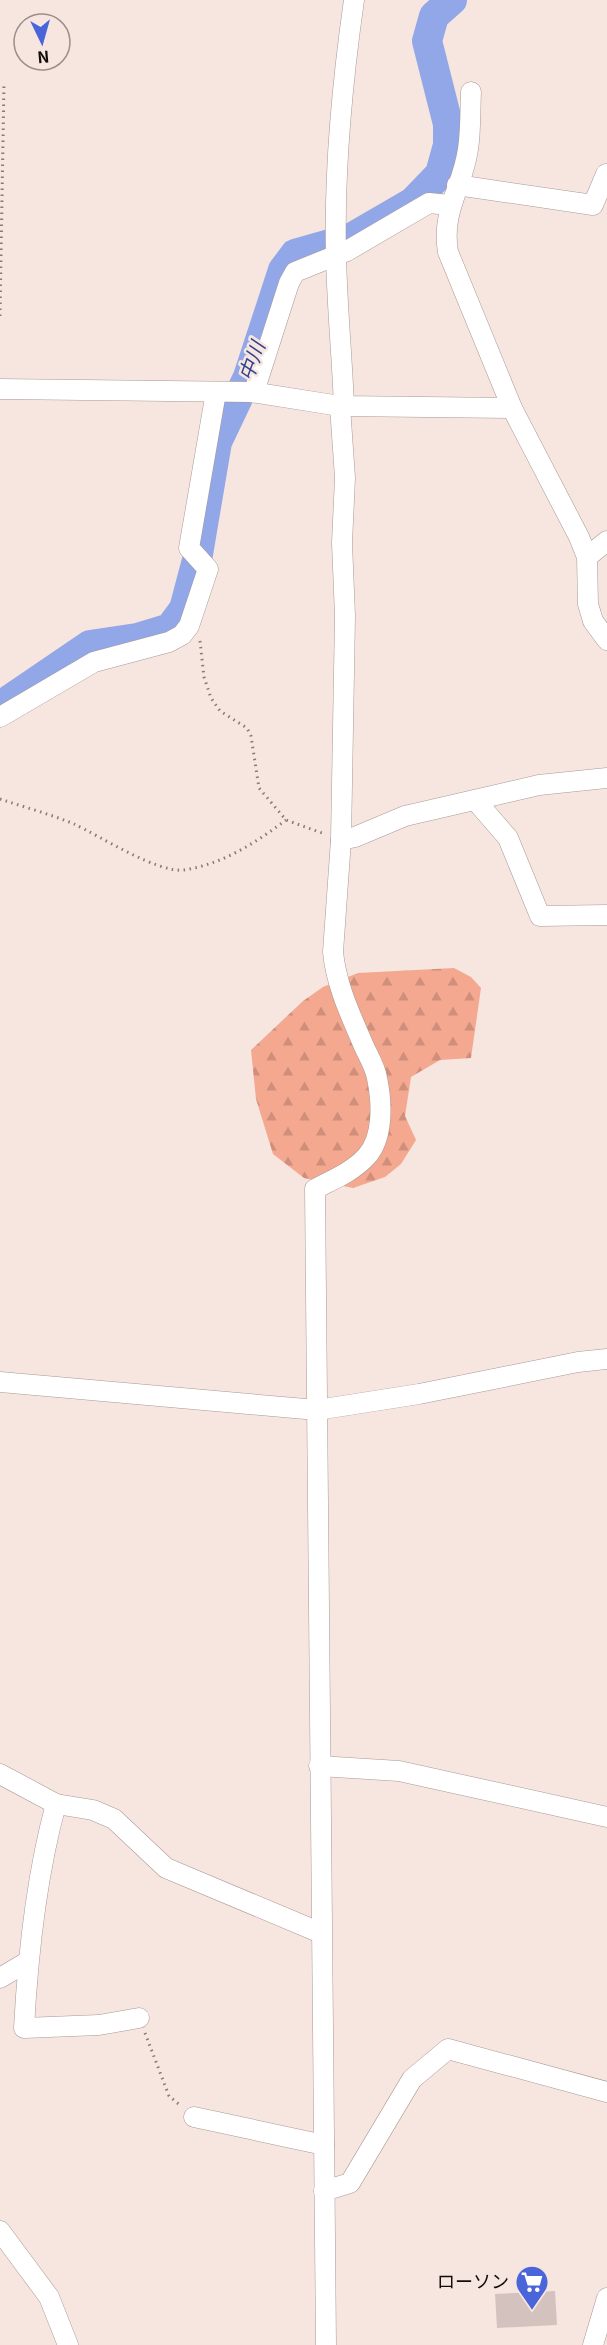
<svg xmlns="http://www.w3.org/2000/svg" width="607" height="2345" font-family="Georgia,'Noto Sans JP',serif">
	<style>
		.forest { fill: url(#forest-firs) }
		.lines { fill: none; stroke-linecap: round; stroke-linejoin: round }
		.river { stroke: #91a7e7; stroke-width: 30 }
		.building { fill: #d3c2bd }
		.minor-casing { stroke: #a99994; stroke-width: 21 }
		.path { stroke: #867b77; stroke-width: 3; stroke-dasharray: 1.5 4.5; stroke-linecap: butt }
		.minor { stroke: #fff; stroke-width: 20 }
		.labels { text-anchor: middle; stroke-width: 5; stroke-linejoin: round; paint-order: stroke }
		.poi-label { font-size: 18px; fill: #110c0a; stroke: #f7e5e0; text-anchor: end }
		.water-label { font-size: 20px; font-style: italic; fill: #2f428d; stroke: #f7e5e0 }
	</style>
	<defs>
		<pattern id="forest-firs" width="22" height="20" patternUnits="userSpaceOnUse" patternTransform="scale(1.5)"><rect width="22" height="20" fill="#f4a890"/><path d="M5 1l3.5 6h-7zM16 11l3.5 6h-7z" fill="#d08f7b"/></pattern>
	</defs>
	<rect width="100%" height="100%" fill="#f7e5e0"/>
	<!-- forest -->
	<path class="forest" d="M454,968L471,977L481,988L471,1058L440,1060L411,1077L405,1116L416,1140L401,1164L385,1177L353,1188L304,1178L273,1154L256,1099L251,1050L303,1001L323,987L358,973Z"/>
	<g class="lines">
		<!-- river -->
		<path class="river" d="M0,706L90,645L137,638L170,628L184,609L197,560L217,442L248,377L283,270L295,254L351,238L413,202L440,174L448,145V124L427,41L434,16L452,0"/>
	</g>
	<!-- building -->
	<path class="building" d="M555,2291L557,2325L497,2328L495,2294Z"/>
	<g class="lines">
		<!-- minor casing -->
		<g class="minor-casing">
			<g id="minor">
				<path d="M471,92C470,111 471,130 468,149C463,187 441,210 448,252L512,408L579,537L587,557L588,604L593,621L607,640"/>
				<path d="M457,185L593,205L606,174"/>
				<path d="M0,389L251,392L340,406L512,408"/>
				<path d="M254,392L289,283L295,272L347,251L429,203L449,205"/>
				<path d="M344,406C342,356 337,306 336,255C334,170 342,84 354,0"/>
				<path d="M587,557L607,541"/>
				<path d="M0,717L94,662L169,642L182,635L189,626L208,569L189,548L216,392"/>
				<path d="M476,801L508,838L540,916L607,915"/>
				<path d="M341,840L355,837L405,816L539,785L607,778"/>
				<path d="M0,1382L317,1410L419,1394L578,1362L607,1359"/>
				<path d="M319,1766L399,1771L607,1817"/>
				<path d="M0,1774L56,1804"/>
				<path d="M0,1978L27,1962"/>
				<path d="M139,2018L99,2025L24,2028C28,1953 36,1877 56,1804L93,1810L114,1819L166,1868L321,1933"/>
				<path d="M194,2117L324,2145"/>
				<path d="M324,2191L350,2183L412,2079L448,2049L607,2092"/>
				<path d="M0,2231L49,2297L68,2345"/>
				<path d="M326,2345L315,1189C332,1180 352,1172 366,1157C384,1138 382,1102 377,1078C375,1066 367,1054 363,1044C350,1014 336,984 333,952L341,840L345,616L342,543L345,478L340,406"/>
				<path d="M593,2345L607,2298"/>
			</g>
		</g>
		<!-- path -->
		<g class="path">
			<path d="M0,316L4,82"/>
			<path d="M200,641L204,677L211,698L220,711L247,728L251,736L259,788L286,820L322,833"/>
			<path d="M0,799C24,807 50,814 74,824C100,836 157,873 184,870C223,864 255,843 286,820"/>
			<path d="M145,2033L169,2096L181,2106"/>
		</g>
		<!-- minor -->
		<use href="#minor" class="minor"/>
	</g>
	<!-- icons -->
	<defs>
		<g id="supermarket-pin" transform="scale(1.725)"><path d="M0 17L-7.5 6A9.5 9.5 0 1 1 7.5 6Z" fill="#4a65d9" stroke="#f7e5e0"/><path d="M-6-5.5h2.5l.6 2H6L4.5 2H-2.5L-4.4-4H-6ZM-1.5 3.2a1.3 1.3 0 1 0 .1 0ZM3 3.2a1.3 1.3 0 1 0 .1 0Z" fill="#fff"/></g>
	</defs>
	<g fill-rule="evenodd">
		<use href="#supermarket-pin" x="532" y="2282"/>
	</g>
	<g class="labels">
		<!-- poi labels -->
		<g class="poi-label">
			<text x="509" y="2288">ローソン</text>
		</g>
		<!-- water labels -->
		<g class="water-label">
			<text transform="translate(252 361) rotate(-70)" y="7">中川</text>
		</g>
	</g>
	<!-- north arrow -->
	<g transform="translate(42 42) rotate(175)"><circle r="28" fill="#f7e5e0" stroke="#9b8e8a" stroke-width="1.5"/>
	<path d="M0-4.5L10 22L0 15L-10 22Z" fill="#4a65d9"/>
	<text y="-9" font-size="16" font-weight="bold" text-anchor="middle" fill="#110c0a">N</text>
	</g>
</svg>
